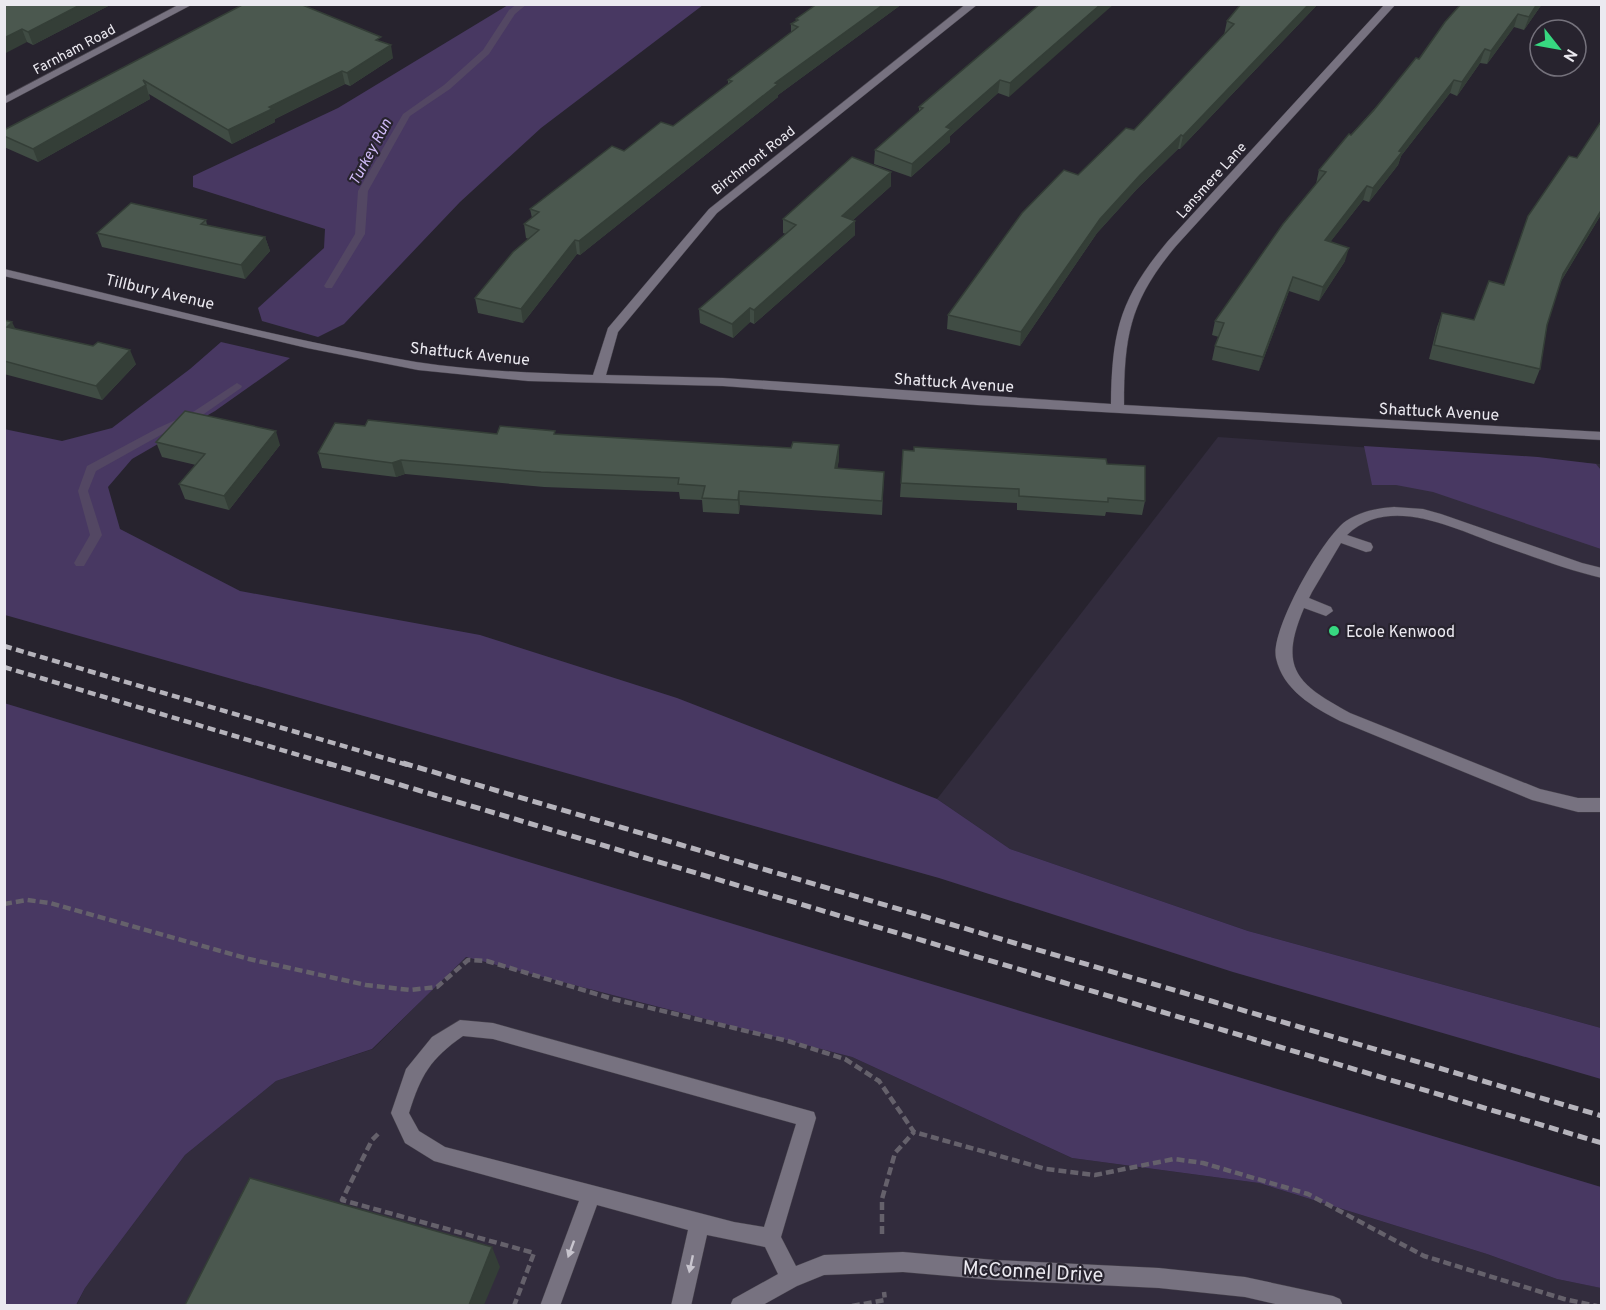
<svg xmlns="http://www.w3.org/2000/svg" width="1606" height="1310" font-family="Overpass,sans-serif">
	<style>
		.built { fill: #322c3d }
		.green { fill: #483862 }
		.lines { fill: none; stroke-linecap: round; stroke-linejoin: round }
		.stream { fill: #534763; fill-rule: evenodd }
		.minor-casing { stroke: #45414a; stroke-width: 1 }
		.path { stroke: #65616b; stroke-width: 4.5; stroke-dasharray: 8 4; stroke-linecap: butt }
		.minor { fill: #777280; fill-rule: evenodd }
		.rail-far1 { stroke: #b5b3bb; stroke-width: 4.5; stroke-dasharray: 8 4.5; stroke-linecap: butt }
		.rail { stroke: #b5b3bb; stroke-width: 5; stroke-dasharray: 10 5; stroke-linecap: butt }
		.wall { fill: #404c44 }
		.shaded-wall { fill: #343e37 }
		.building { fill: #4b584f; stroke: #343e37; stroke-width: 1.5 }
		.oneway { fill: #c8c5ce }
		.poi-dot { fill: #37d880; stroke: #27232e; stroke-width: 2 }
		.labels { text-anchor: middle; stroke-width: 4.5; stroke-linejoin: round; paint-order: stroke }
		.far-street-label { font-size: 14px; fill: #ebe9f0; stroke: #27232e }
		.far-water-label { font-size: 15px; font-style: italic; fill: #d0bbf7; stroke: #27232e }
		.street-label { font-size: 16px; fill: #ebe9f0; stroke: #27232e }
		.poi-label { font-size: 16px; fill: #ebe9f0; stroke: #27232e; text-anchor: start }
		.near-street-label { font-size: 20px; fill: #ebe9f0; stroke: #27232e }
	</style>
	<rect width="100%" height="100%" fill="#27232e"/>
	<!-- built -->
	<g class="built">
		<path d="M1218,437L1601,464V1028L1248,931L1010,849L937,799Z"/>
		<path d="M465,957L852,1057L1072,1158L1259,1183L1487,1254L1557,1279L1602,1288L1601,1306H76L85,1288L185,1155L276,1081L373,1049Z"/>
	</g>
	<!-- green -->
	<g class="green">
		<path d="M508,5H703L541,128L460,202L344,324L318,337L262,321L258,308L324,248L325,229L193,187V176L338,108Z"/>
		<path d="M221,342L290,358L215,411L132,459L108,487L120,529L240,591L480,635L677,698L937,799L1010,849L1248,931L1601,1028V1079L1233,972L939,878L5,615L4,429L62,441L112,428L190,369Z"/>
		<path d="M1364,446L1538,457L1596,464L1601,470V549L1433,492L1396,485H1372Z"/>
		<path d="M4,703L1601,1187V1288L1557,1279L1487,1254L1259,1183L1072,1158L852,1057L466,957L372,1049L276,1081L185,1155L85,1288L76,1305H5Z"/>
	</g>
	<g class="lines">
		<!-- stream -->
		<g class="stream">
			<path d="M517,4H527L515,14L489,54L450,89L410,116L368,191L365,234L332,288H326L324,286L355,234L358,191L403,114L444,85L483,50L509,10Z"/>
			<path d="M237,383L242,386L241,388L201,416L166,432L96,471L88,491L102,535L84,566H76L74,563L90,535L78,491L87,466L158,428L193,412Z"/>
		</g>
		<!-- minor casing -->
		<g class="minor-casing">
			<g id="minor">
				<path d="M180,4H193L4,104V97Z"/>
				<path d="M966,4H978L717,213L618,332L606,375L723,378L1111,404C1112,331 1120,298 1168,241L1385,4H1396L1176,246C1130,301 1124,335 1124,405L1602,432V440L977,405L723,386L528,381L418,370L307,348L4,276V269C141,301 278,339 416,362C474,371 534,373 593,375L608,328L709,209Z"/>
				<path d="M1394,507L1423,509L1441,514L1582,563L1602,568V578C1567,570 1534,557 1500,545C1454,529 1390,494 1347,535L1371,543L1373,547L1371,551L1366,552L1341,543L1312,592L1309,598L1331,607L1333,611L1326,616L1304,608C1278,669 1297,684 1350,713L1540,789L1578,798H1602V812H1578L1532,800L1340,721C1313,707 1283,690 1276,658C1270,630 1323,537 1346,521C1361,511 1378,508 1394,507Z"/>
				<path d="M460,1020L493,1023L814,1112L816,1118L781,1237L796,1266L824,1255L903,1252L995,1260L1159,1268L1245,1277L1333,1296L1340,1299L1343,1306H1284L1245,1297L1159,1288L995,1280L903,1272L824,1275L797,1286L761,1306H730L733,1299L778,1274L765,1247L707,1235L691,1306H671L688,1230L597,1205L560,1306H540L579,1201L434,1161L405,1143L391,1113L406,1069L432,1037ZM463,1036L493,1039L796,1124L764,1227L734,1222L445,1147L419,1131L409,1113C421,1075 430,1059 463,1036Z"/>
			</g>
		</g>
		<!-- path -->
		<g class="path">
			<path d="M4,904L27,900L50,903L249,959L366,985L410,990L437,987L468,960L487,961L613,999L788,1041L845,1059L879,1081L914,1132L1046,1169L1095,1175L1174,1159L1203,1163L1308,1194L1424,1256L1564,1299L1597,1306"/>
			<path d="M378,1134L372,1140L342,1200L534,1253L514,1306"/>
			<path d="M882,1234V1199L895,1153L914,1132"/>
			<path d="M852,1306L885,1300L884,1292"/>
		</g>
		<!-- minor -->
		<use href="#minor" class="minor"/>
		<!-- rail-far1 -->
		<g class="rail-far1">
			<path d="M4,646L408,765"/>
			<path d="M4,667L332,765"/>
		</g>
		<!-- rail -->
		<g class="rail">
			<path d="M327,763L1602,1143"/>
			<path d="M403,763L1602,1116"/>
		</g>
	</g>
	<!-- wall -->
	<g class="wall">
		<path d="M4,4H112L33,45L27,42Z"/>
		<path d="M244,4L382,42L393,58L350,86L345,84L275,119V122L232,144L149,94L150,99L38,162L4,147V130Z"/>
		<path d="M817,4H902L778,95V97L580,255L577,254L523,323L478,313L475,298L529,239L526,238L524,224L532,218L530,209L624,151L673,126L728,84V80L791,32V24L796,21V19Z"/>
		<path d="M1040,4L1009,97L998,93L950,136V142L911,177L874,164L875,150L919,112V107Z"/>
		<path d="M1318,4L1180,149H1178L1137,189L1097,233L1020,346L947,329L948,315L1078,175L1134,130L1224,35L1227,21Z"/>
		<path d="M1542,4L1524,30L1514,27L1487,64L1480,63L1457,96L1450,93L1401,156L1398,165L1369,202L1363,200L1330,242L1345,261L1319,301L1289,291L1259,371L1212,360L1215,346L1219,337L1212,335L1215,321L1316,184L1319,170L1419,59L1445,22Z"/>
		<path d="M1602,120V213L1560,283L1547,325L1540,369L1534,384L1429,359L1437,327L1442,313L1474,320L1504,285L1528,216L1577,158Z"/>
		<path d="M891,172V186L853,220L855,235L754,324L750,322L733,338L700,323L699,309L786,234L783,233V219Z"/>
		<path d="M206,220L207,225L265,237L270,251L245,279L102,247L97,233Z"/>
		<path d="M4,320L15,329L136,364L102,400L4,374Z"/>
		<path d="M365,426L497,434L556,435L791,448L839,445V459L837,469L884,472L882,515L740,505L739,514L703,512L702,500L680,499L679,492L544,487L405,474L396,477L322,468L318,453Z"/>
		<path d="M156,442L280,445L229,510L185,499L179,484L196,465L162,457Z"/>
		<path d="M903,450L1107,464L1145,501L1142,515L1106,512L1105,516L1017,510V503L900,497Z"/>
	</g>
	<!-- shaded-wall -->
	<g class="shaded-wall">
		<path d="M82,4H112L33,45L28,32Z"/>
		<path d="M884,4H902L778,95V97L580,255L579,241L775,83Z"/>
		<path d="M1101,4H1114L1009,97L1010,83Z"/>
		<path d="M1309,4H1318L1180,149L1183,136Z"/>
		<path d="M1537,4H1542L1524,30L1529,17Z"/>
		<path d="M1518,14L1514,27L1487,64L1491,51Z"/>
		<path d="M22,29L27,42L4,54V38Z"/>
		<path d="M391,45L393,58L350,86L347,73Z"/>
		<path d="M1485,49L1480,63L1457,96L1462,82Z"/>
		<path d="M342,71L345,84L275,119V122L232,144L228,130L269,107Z"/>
		<path d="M1000,80L998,93L950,136V142L911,177L912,164L946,127Z"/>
		<path d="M1454,80L1450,93L1401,156L1398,165L1369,202L1373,188L1399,151Z"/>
		<path d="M146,85L150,99L38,162L33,149Z"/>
		<path d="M1181,135L1178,149L1137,189L1097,233L1020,346L1021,332L1100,219L1140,175Z"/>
		<path d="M891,172V186L842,230V216Z"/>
		<path d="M1367,186L1363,200L1321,254L1325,240Z"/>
		<path d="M1602,209V213L1557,288L1563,274Z"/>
		<path d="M855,221V235L754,324V310Z"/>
		<path d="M265,237L270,251L245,279L241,265Z"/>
		<path d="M575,240L577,254L523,323L521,309Z"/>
		<path d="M1349,248L1345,261L1319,301L1323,287Z"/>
		<path d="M1293,277L1289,291L1259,371L1263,357Z"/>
		<path d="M750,308V322L733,338L732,324Z"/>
		<path d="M12,322L19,336L7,327Z"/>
		<path d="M130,350L136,364L102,400L96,386Z"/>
		<path d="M276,431L280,445L229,510L224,496Z"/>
		<path d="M839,445V459L835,483V468Z"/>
		<path d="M401,460L405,474L396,477L392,463Z"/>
		<path d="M739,491L740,505L739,514L738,500Z"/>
		<path d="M492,1247L500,1267L484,1305H469Z"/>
	</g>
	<!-- building -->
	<g class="building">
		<path d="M4,4H82L28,32L22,29L4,38Z"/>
		<path d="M244,4H300L381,37L376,40L391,45L347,73L342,71L269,107L272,109L228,130L143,80L146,85L33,149L4,136V130Z"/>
		<path d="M817,4H884L775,83L778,84L579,241L575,240L521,309L475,298L513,252L539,230L524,224L539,212L530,209L612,146L624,151L661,122L673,126L732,81L728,80L798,27L791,24L798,20L796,19Z"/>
		<path d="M1040,4H1101L1010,83L1000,80L946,127L951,129L912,164L875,150L923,108L919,107Z"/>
		<path d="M1241,4H1309L1183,136L1181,135L1140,175L1100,219L1021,332L948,315L1022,213L1064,170L1078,175L1126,128L1134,130L1234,24L1227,21Z"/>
		<path d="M1461,4H1537L1529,17L1518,14L1491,51L1485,49L1462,82L1454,80L1399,151L1402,152L1373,188L1367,186L1325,240L1349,248L1323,287L1293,277L1263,357L1215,346L1224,323L1215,321L1283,224L1326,172L1319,170L1349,134L1351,135L1374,110L1416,58L1419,59L1445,22Z"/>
		<path d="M1602,120V209L1563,274L1547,325L1540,369L1434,345L1442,313L1474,320L1489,281L1504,285L1528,216L1569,156L1577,158Z"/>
		<path d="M852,157L891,172L842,216L855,221L754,310L750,308L732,324L699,309L796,225L783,219Z"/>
		<path d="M131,203L206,220L201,224L265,237L241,265L97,233Z"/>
		<path d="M4,320L12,322L7,327L93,346L98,342L130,350L96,386L4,361Z"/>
		<path d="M185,411L276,431L224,496L179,484L205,454L156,442Z"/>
		<path d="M368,420L497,434L500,426L555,431L554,434L791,448L793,442L839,445L835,468L884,472L882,501L739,491L738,500L702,498L705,486L678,484L679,478L541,472L401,460L392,463L318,453L335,423L365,426Z"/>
		<path d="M914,447L1106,459L1107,464L1145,466V501L1108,498V502L1019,496V489L901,483L903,450L914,451Z"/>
		<path d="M250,1178L492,1247L469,1305H185Z"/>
	</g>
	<!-- one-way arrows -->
	<defs><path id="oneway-solid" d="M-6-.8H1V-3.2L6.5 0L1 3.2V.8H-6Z" transform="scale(1.5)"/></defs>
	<g class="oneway">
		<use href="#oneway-solid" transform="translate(571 1249) rotate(110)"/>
		<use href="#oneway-solid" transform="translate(691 1264) rotate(102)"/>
	</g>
	<!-- markers -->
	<circle class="poi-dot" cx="1334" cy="631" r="6"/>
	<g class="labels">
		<!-- far-street labels -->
		<g class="far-street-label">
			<text transform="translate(74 49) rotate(-28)" y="5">Farnham Road</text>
			<text transform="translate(753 160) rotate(-38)" y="5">Birchmont Road</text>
			<text transform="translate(1211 180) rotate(-48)" y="5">Lansmere Lane</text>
		</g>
		<!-- far-water labels -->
		<g class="far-water-label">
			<text transform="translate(370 152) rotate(-62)" y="5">Turkey Run</text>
		</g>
		<!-- street labels -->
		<g class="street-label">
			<text transform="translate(160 291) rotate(13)" y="6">Tillbury Avenue</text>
			<text transform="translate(470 353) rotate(6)" y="6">Shattuck Avenue</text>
			<text transform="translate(954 382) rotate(4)" y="6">Shattuck Avenue</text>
			<text transform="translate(1439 411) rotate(3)" y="6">Shattuck Avenue</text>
		</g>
		<!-- poi labels -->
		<g class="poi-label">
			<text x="1346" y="637">Ecole Kenwood</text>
		</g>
		<!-- near-street labels -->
		<g class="near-street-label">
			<text transform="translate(1033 1271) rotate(3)" y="7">McConnel Drive</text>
		</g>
	</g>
	<!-- border -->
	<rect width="1606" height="1310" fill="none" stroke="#ebe9f0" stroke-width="12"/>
	<!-- north arrow -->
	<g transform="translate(1558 48) rotate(121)"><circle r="28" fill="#27232e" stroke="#75727c" stroke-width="1.5"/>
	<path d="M0-4.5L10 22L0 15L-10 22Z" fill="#37d880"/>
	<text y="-9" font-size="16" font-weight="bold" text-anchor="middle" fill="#ebe9f0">N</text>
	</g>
</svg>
